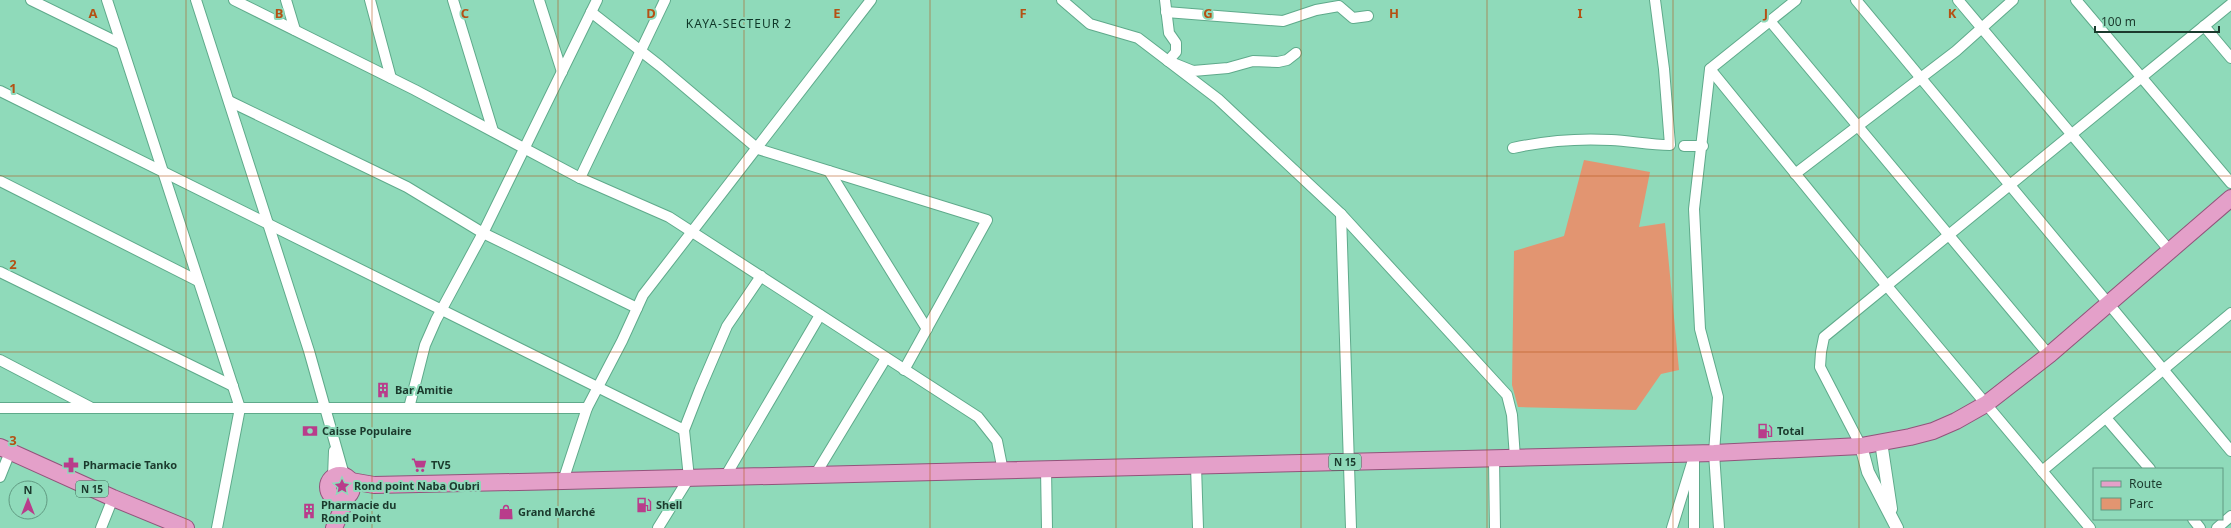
<svg xmlns="http://www.w3.org/2000/svg" width="2231" height="528" font-family="'Noto Sans',sans-serif">
	<style>
		.green { fill: #e29571 }
		.lines { fill: none; stroke-linecap: round; stroke-linejoin: round }
		.minor-casing { stroke: #5faa8b; stroke-width: 12 }
		.tertiary-casing { stroke: #5faa8b; stroke-width: 14 }
		.primary-casing { stroke: #92537b; stroke-width: 18 }
		.minor { stroke: #fff; stroke-width: 10 }
		.tertiary { stroke: #fff; stroke-width: 12 }
		.primary { stroke: #e4a0c9; stroke-width: 16 }
		.grid { fill: none; stroke: #b55114; stroke-width: 1; stroke-opacity: 0.55 }
		.labels { text-anchor: middle; stroke-width: 4; stroke-linejoin: round; paint-order: stroke }
		.shield { fill: #8fdaba; stroke: #3e6a57; stroke-width: 1 }
		.shield-label { font-size: 10px; font-weight: bold; fill: #1b3a2d }
		.poi-label { font-size: 11px; font-weight: bold; fill: #1b3a2d; stroke: #8fdaba; text-anchor: start }
		.neighbourhood-label { font-size: 12px; letter-spacing: 1px; fill: #0f3829; stroke: #8fdaba }
		.grid-label { font-size: 13px; text-anchor: middle; font-weight: bold; fill: #b55114; stroke: #8fdaba; stroke-width: 4; stroke-linejoin: round; paint-order: stroke }
	</style>
	<rect width="100%" height="100%" fill="#8fdaba"/>
	<!-- green -->
	<path class="green" d="M1584,160L1650,172L1639,227L1665,223L1679,370L1661,374L1636,410L1518,407L1512,385L1514,251L1564,236Z"/>
	<g class="lines">
		<!-- minor casing -->
		<g class="minor-casing">
			<g id="minor">
				<path d="M31,0L121,44"/>
				<path d="M107,0L240,408L217,528"/>
				<path d="M196,0L309,351L344,475"/>
				<path d="M234,0L415,90L580,178L669,217L978,417L997,441L1003,471"/>
				<path d="M286,0L295,30"/>
				<path d="M370,0L391,78"/>
				<path d="M453,0L493,131"/>
				<path d="M539,0L562,72"/>
				<path d="M1062,0L1090,24L1138,38L1218,99L1341,214L1507,395L1512,415L1515,458"/>
				<path d="M1165,0L1169,33L1176,43V52L1168,61L1193,71L1228,68L1253,61L1278,62L1287,60L1296,53"/>
				<path d="M1856,0L2231,451"/>
				<path d="M1958,0L2170,251"/>
				<path d="M2076,0L2231,183"/>
				<path d="M591,12L660,66L758,149L987,220L904,370"/>
				<path d="M1166,12L1283,21L1316,10L1339,6L1353,18L1368,16"/>
				<path d="M1770,21L2049,355"/>
				<path d="M2204,26L2231,58"/>
				<path d="M1710,69L1887,286L2090,528"/>
				<path d="M0,91L684,430"/>
				<path d="M229,101L407,187L483,233L637,308"/>
				<path d="M1684,146H1703"/>
				<path d="M1513,148C1545,141 1578,138 1611,140C1631,141 1650,145 1670,145L1664,69L1655,0"/>
				<path d="M829,171L927,329"/>
				<path d="M1795,174L1956,51L2013,0"/>
				<path d="M580,178L665,0"/>
				<path d="M0,181L198,281"/>
				<path d="M1341,214L1351,528"/>
				<path d="M0,272L233,386"/>
				<path d="M0,360L90,407"/>
				<path d="M0,408H587"/>
				<path d="M409,408L425,345L436,320L483,233L597,0"/>
				<path d="M2106,418L2150,469"/>
				<path d="M1861,446L1820,367L1821,352L1824,337L2231,4"/>
				<path d="M1694,453V528"/>
				<path d="M1494,458L1495,528"/>
				<path d="M1196,466L1198,528"/>
				<path d="M1046,469L1047,528"/>
				<path d="M2042,471L2231,313"/>
				<path d="M815,475L886,358"/>
				<path d="M0,477L10,452"/>
				<path d="M333,477L334,451"/>
				<path d="M725,477L820,315"/>
				<path d="M563,481L587,408L622,341L643,295L871,0"/>
				<path d="M2193,519L2200,528"/>
				<path d="M101,528L113,498"/>
				<path d="M658,528L689,478L684,430L700,389L727,326L761,276"/>
				<path d="M1672,528L1692,463"/>
				<path d="M1719,528L1714,453L1718,397L1700,329L1694,209L1710,69L1796,0"/>
				<path d="M2217,528L2231,516"/>
			</g>
		</g>
		<!-- tertiary casing -->
		<g class="tertiary-casing">
			<g id="tertiary">
				<path d="M1881,442L1891,509"/>
				<path d="M1861,446L1868,472L1897,528"/>
			</g>
		</g>
		<!-- primary casing -->
		<g class="primary-casing">
			<g id="primary">
				<path d="M0,447L113,498L186,528"/>
				<circle cx="340" cy="487" r="12"/>
				<path d="M351,481L374,485L563,481L1714,453L1861,446L1910,437L1933,431L1956,421L1986,404L2049,355L2231,198"/>
				<path d="M334,528L347,497"/>
			</g>
		</g>
		<!-- minor -->
		<use href="#minor" class="minor"/>
		<!-- tertiary -->
		<use href="#tertiary" class="tertiary"/>
		<!-- primary -->
		<use href="#primary" class="primary"/>
	</g>
	<!-- grid -->
	<path class="grid" d="M186,0V528M372,0V528M558,0V528M744,0V528M930,0V528M1116,0V528M1301,0V528M1487,0V528M1673,0V528M1859,0V528M2045,0V528M0,176H2231M0,352H2231"/>
	<!-- icons -->
	<defs>
		<g id="building-bare" transform="scale(1.2)"><path d="M-4-6H4V6H1V3H-1V6H-4ZM-2.5-4.3h1.7v1.8h-1.7ZM.8-4.3h1.7v1.8H.8ZM-2.5-1h1.7V.8h-1.7ZM.8-1h1.7V.8H.8Z" fill="#b93c8b" stroke="#8fdaba" stroke-width="2.5" paint-order="stroke"/></g>
		<g id="bank-bare" transform="scale(1.2)"><path d="M-6-4H6V4H-6ZM0-2.3a2.3 2.3 0 1 0 0 4.6a2.3 2.3 0 1 0 0-4.6Z" fill="#b93c8b" stroke="#8fdaba" stroke-width="2.5" paint-order="stroke"/></g>
		<g id="fuel-bare" transform="scale(1.2)"><path d="M-5.5-6h7V0h2V4h1.3V-2.5L3-4.5l.8-.8L6-3V5H2.5V1h-1V6h-7ZM-4.2-4.7v3.2H.2V-4.7Z" fill="#b93c8b" stroke="#8fdaba" stroke-width="2.5" paint-order="stroke"/></g>
		<g id="pharmacy-bare" transform="scale(1.2)"><path d="M-2-6h4v4h4v4h-4v4h-4v-4h-4v-4h4Z" fill="#b93c8b" stroke="#8fdaba" stroke-width="2.5" paint-order="stroke"/></g>
		<g id="supermarket-bare" transform="scale(1.2)"><path d="M-6-5.5h2.5l.6 2H6L4.5 2H-2.5L-4.4-4H-6ZM-1.5 3.2a1.3 1.3 0 1 0 .1 0ZM3 3.2a1.3 1.3 0 1 0 .1 0Z" fill="#b93c8b" stroke="#8fdaba" stroke-width="2.5" paint-order="stroke"/></g>
		<g id="sight-bare" transform="scale(1.2)"><path d="M0-6L1.8-2.2L6-1.7L2.9 1.2L3.7 5.4L0 3.3L-3.7 5.4L-2.9 1.2L-6-1.7L-1.8-2.2Z" fill="#b93c8b" stroke="#8fdaba" stroke-width="2.5" paint-order="stroke"/></g>
		<g id="shop-bare" transform="scale(1.2)"><path d="M-5-2.5h2.3a2.7 3.5 0 0 1 5.4 0H5L5.5 6h-11ZM-1.5-2.5h3a1.5 2.3 0 0 0-3 0Z" fill="#b93c8b" stroke="#8fdaba" stroke-width="2.5" paint-order="stroke"/></g>
	</defs>
	<g fill-rule="evenodd">
		<use href="#building-bare" x="383" y="390"/>
		<use href="#bank-bare" x="310" y="431"/>
		<use href="#fuel-bare" x="1765" y="431"/>
		<use href="#pharmacy-bare" x="71" y="465"/>
		<use href="#supermarket-bare" x="419" y="465"/>
		<use href="#sight-bare" x="342" y="486"/>
		<use href="#fuel-bare" x="644" y="505"/>
		<use href="#building-bare" x="309" y="511"/>
		<use href="#shop-bare" x="506" y="512"/>
	</g>
	<g class="labels">
		<!-- shield labels -->
		<g class="shield">
			<rect x="1329" y="454" width="32" height="16" rx="3"/>
			<rect x="76" y="481" width="32" height="16" rx="3"/>
		</g>
		<g class="shield-label">
			<text x="1345" y="466">N 15</text>
			<text x="92" y="493">N 15</text>
		</g>
		<!-- poi labels -->
		<g class="poi-label">
			<text x="395" y="394">Bar Amitie</text>
			<text x="322" y="435">Caisse Populaire</text>
			<text x="1777" y="435">Total</text>
			<text x="83" y="469">Pharmacie Tanko</text>
			<text x="431" y="469">TV5</text>
			<text x="354" y="490">Rond point Naba Oubri</text>
			<text x="321" y="509">Pharmacie du<tspan x="321" dy="13">Rond Point</tspan></text>
			<text x="656" y="509">Shell</text>
			<text x="518" y="516">Grand Marché</text>
		</g>
		<!-- neighbourhood labels -->
		<g class="neighbourhood-label">
			<text x="739" y="28">KAYA-SECTEUR 2</text>
		</g>
	</g>
	<g class="grid-label">
		<text x="93" y="18">A</text>
		<text x="279" y="18">B</text>
		<text x="465" y="18">C</text>
		<text x="651" y="18">D</text>
		<text x="837" y="18">E</text>
		<text x="1023" y="18">F</text>
		<text x="1208" y="18">G</text>
		<text x="1394" y="18">H</text>
		<text x="1580" y="18">I</text>
		<text x="1766" y="18">J</text>
		<text x="1952" y="18">K</text>
		<text x="13" y="93">1</text>
		<text x="13" y="269">2</text>
		<text x="13" y="445">3</text>
	</g>
	<!-- legend -->
	<rect x="2093" y="468" width="130" height="52" fill="#8fdaba" stroke="#619a82"/>
	<rect x="2101" y="481" width="20" height="6" fill="#e4a0c9" stroke="#619a82"/>
	<text x="2129" y="488" font-size="12" fill="#1b3a2d">Route</text>
	<rect x="2101" y="498" width="20" height="12" fill="#e29571" stroke="#619a82"/>
	<text x="2129" y="508" font-size="12" fill="#1b3a2d">Parc</text>
	<!-- north arrow -->
	<g transform="translate(28 500)"><circle r="19" fill="#8fdaba" stroke="#619a82"/>
	<path d="M0-3L7 15L0 10L-7 15Z" fill="#b93c8b"/>
	<text y="-6" font-size="11" font-weight="bold" text-anchor="middle" fill="#1b3a2d">N</text>
	</g>
	<!-- scale -->
	<path d="M2095 26v6h124v-6" fill="none" stroke="#1b3a2d" stroke-width="2"/>
	<text x="2101" y="26" font-size="12" fill="#1b3a2d" stroke="#8fdaba" stroke-width="3" paint-order="stroke">100 m</text>
</svg>
